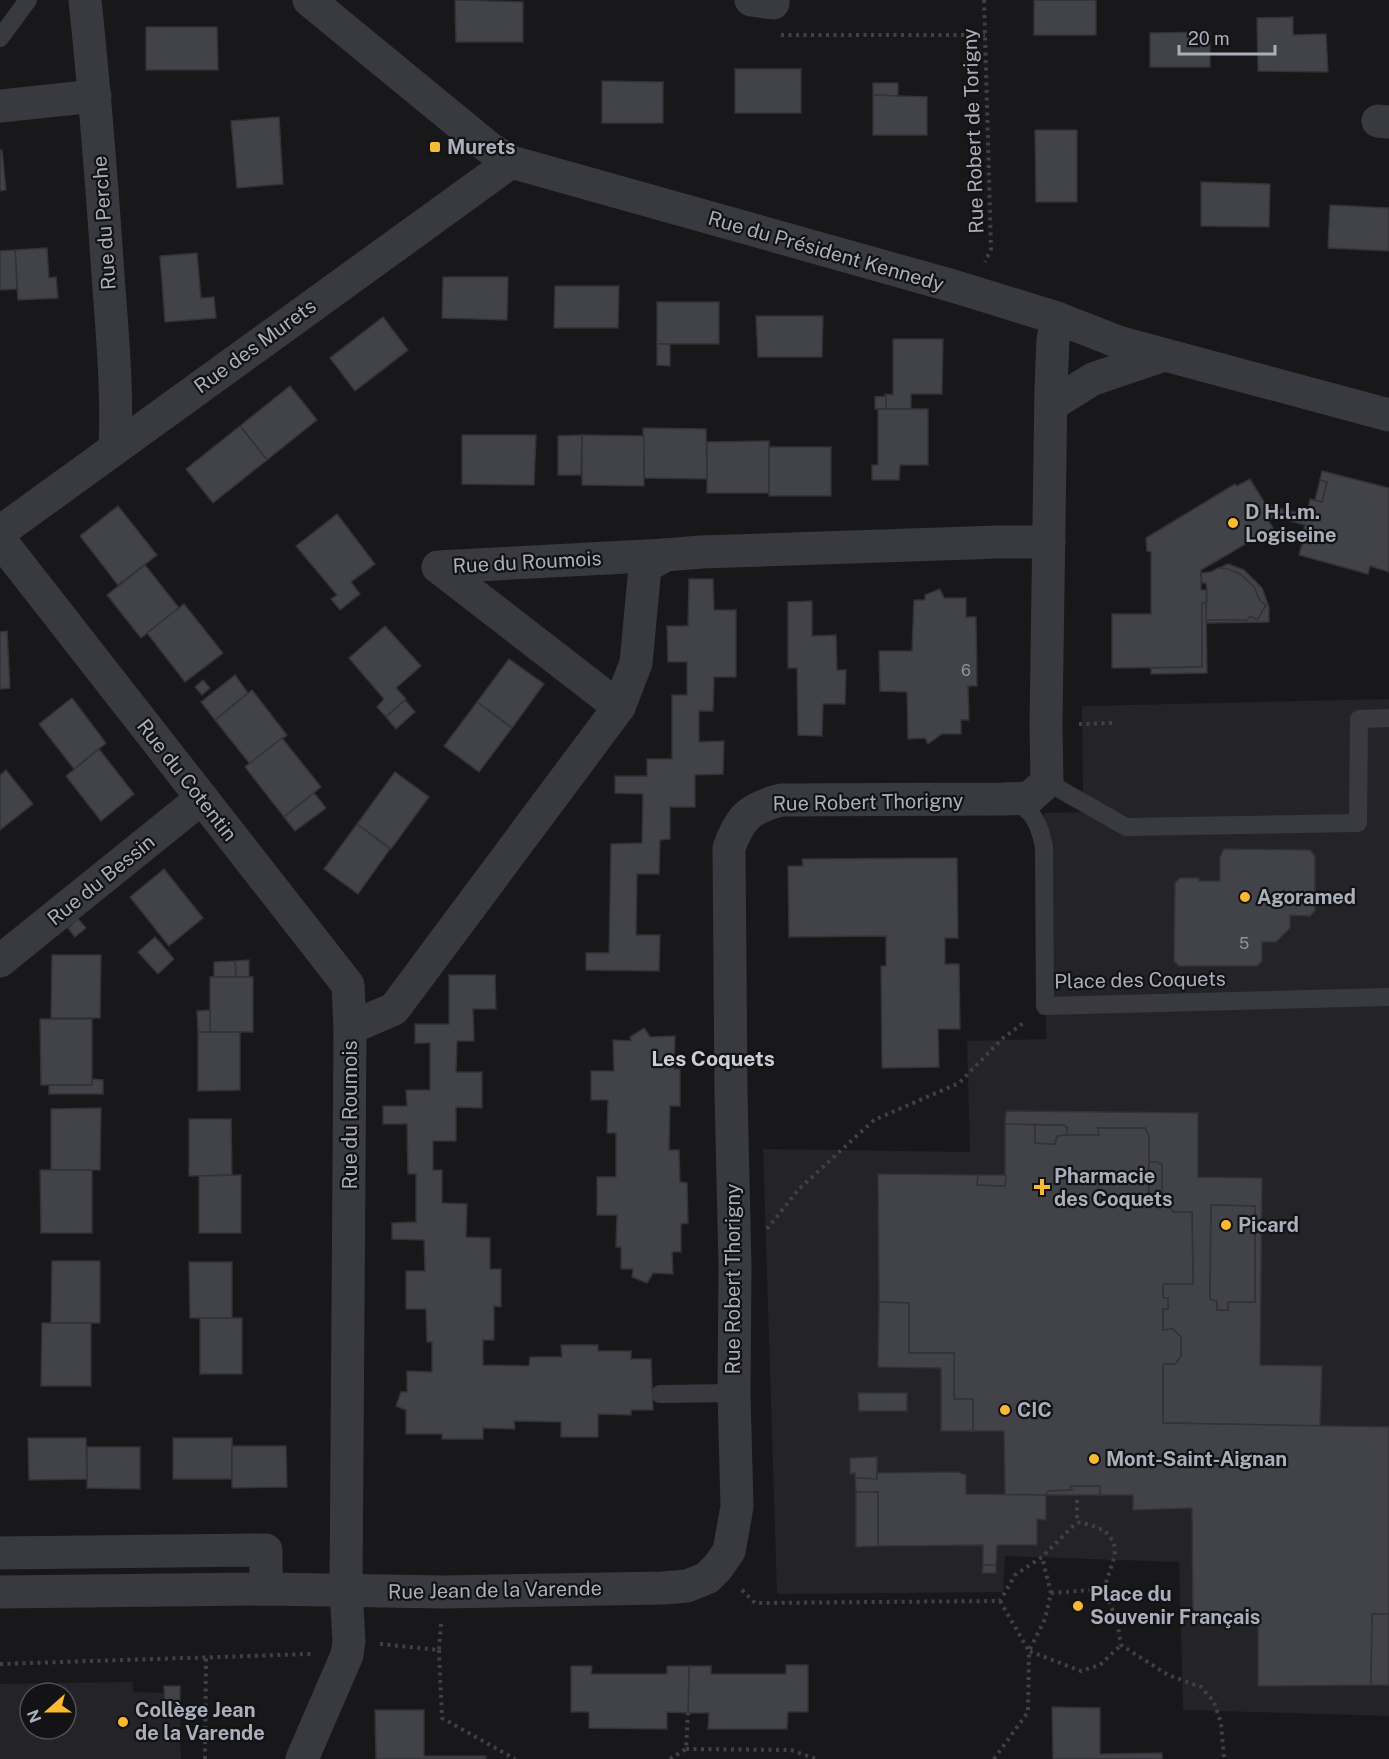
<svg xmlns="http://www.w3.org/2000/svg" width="1389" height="1759" font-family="'Public Sans',sans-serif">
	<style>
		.built { fill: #242428; fill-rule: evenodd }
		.building { fill: #424348; stroke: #323237; stroke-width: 1.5; fill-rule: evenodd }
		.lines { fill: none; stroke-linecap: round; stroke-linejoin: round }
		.path { stroke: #3f4147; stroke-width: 4; stroke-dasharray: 3 4.5; stroke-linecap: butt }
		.service { stroke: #393a40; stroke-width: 18 }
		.minor { stroke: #393a40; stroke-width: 33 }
		.poi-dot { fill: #f8ba33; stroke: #131316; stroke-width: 2 }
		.labels { text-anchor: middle; stroke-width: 4.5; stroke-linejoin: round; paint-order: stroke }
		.number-label { font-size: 16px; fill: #90949e }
		.street-label { font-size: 20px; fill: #aaafbb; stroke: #131316 }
		.poi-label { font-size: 20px; font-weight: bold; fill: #aaafbb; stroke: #131316; text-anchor: start }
		.neighbourhood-label { font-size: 21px; font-weight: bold; fill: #ccced7; stroke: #131316 }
	</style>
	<rect width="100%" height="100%" fill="#18181b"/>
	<!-- built -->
	<g class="built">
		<path d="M1389,699V1716L1183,1710L1179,1562L1005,1556L1003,1592L777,1594L763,1149L970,1152L967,1041L1046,1039L1044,813L1083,812L1082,706Z"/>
		<path d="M133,1682V1692L164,1693L165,1714H180L181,1759H0V1684ZM30,1693H66V1729H30Z"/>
	</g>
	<!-- building -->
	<g class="building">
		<path d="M455,0L523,2V42H456Z"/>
		<rect x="1034" y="0" width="62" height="35"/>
		<path d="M1293,17V35L1326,34L1328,72L1258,71L1257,18Z"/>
		<path d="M146,27H217L218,70H146Z"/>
		<path d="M1210,32V67H1150V33Z"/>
		<rect x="735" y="69" width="66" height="44"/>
		<path d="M602,81L663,82V123H602Z"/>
		<path d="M873,83H898V96L873,95Z"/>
		<path d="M873,95L927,97V135H873Z"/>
		<path d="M279,117L283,184L237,188L231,121Z"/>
		<path d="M1035,130H1077V202H1036Z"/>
		<path d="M0,150H2L6,190L0,191Z"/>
		<path d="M1201,182L1270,184L1269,227L1201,226Z"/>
		<path d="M1330,205L1389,208V251L1328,248Z"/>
		<path d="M47,248L49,278L56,277L58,298L18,300L15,250Z"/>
		<path d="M15,250L17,289L0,290V251Z"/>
		<path d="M197,253L201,298L214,297L216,318L165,322L160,256Z"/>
		<path d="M443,277H508L507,320L442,318Z"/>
		<path d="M555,286H619L618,328H554Z"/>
		<rect x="657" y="302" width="62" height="42"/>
		<path d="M756,316H823L822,357H758Z"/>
		<path d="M383,317L408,350L355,391L330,358Z"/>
		<path d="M893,339H943L942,394H911V409H886L885,394L893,395Z"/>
		<path d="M657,344H670V366L657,365Z"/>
		<path d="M290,386L317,420L267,460L240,426Z"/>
		<path d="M886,396V409H875V397Z"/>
		<path d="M878,409H928V465H900L899,480H872V465H878Z"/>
		<path d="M240,426L267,460L213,503L186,469Z"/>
		<path d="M643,428L706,429L707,479L644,478Z"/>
		<path d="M462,435H536L534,485L462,484Z"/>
		<path d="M582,435L581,475H558V436Z"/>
		<path d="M582,435L644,436V486L582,485Z"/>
		<path d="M769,441V493H707V442Z"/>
		<rect x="769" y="447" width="62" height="49"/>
		<path d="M1322,471L1389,488V572L1370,566L1368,574L1299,555L1305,533H1302L1305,525L1276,517L1268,520L1273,528L1201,570V590H1207L1206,603H1202V667L1112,668V614H1151V552L1147,551L1146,538L1235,484L1237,486L1250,479L1266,505L1307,515L1310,499L1322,502L1327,482L1320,480Z"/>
		<path d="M1320,480L1327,482L1322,502L1315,500Z"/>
		<path d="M118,506L157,555L118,585L80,536Z"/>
		<path d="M337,514L375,564L351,582L360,594L340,610L331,599L337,595L296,546Z"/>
		<path d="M1228,564L1244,570L1262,588L1269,607V622L1207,623L1206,620H1247L1250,616L1257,620L1266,605L1260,601L1254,587L1245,578L1234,572L1219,568Z"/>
		<path d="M145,565L179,608L141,638L107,595Z"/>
		<path d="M1218,568L1228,569L1240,574L1254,587L1260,601L1266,605L1257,620L1250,616L1247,620H1206L1207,590L1206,583H1202L1201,573L1211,572Z"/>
		<path d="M689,579H713L714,610H736V677H714L713,711H699V742L724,741L723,774L695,775V807H670V839L660,840L659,874H637L636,935H660L659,971L586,970V953H609L611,844L642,843L643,794L615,793V776H647V759H672V695H687V662H668L667,626H688Z"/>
		<path d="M940,589L944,598H966V617H976L977,686H968L969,720H961V734H942L928,744L925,738L908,739L907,692L880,691L879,651H912L914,600H925V595Z"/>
		<path d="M812,601V636L836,635L837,670H846L845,704H823L822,736L798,735L797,668H788V602Z"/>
		<path d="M1202,603H1206L1207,673L1151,674V668L1202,667Z"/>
		<path d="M184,604L223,653L185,682L147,633Z"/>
		<path d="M385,626L421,666L396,688L406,699L386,717L377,707L384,699L349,658Z"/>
		<path d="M7,631L10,688L0,689V632Z"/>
		<path d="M509,659L544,684L512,728L477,702Z"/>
		<path d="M235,675L248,693L215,720L201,702Z"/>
		<path d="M203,680L210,688L202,695L195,687Z"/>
		<path d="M252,690L287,735L250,764L215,720Z"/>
		<path d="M72,698L106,743L74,769L39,724Z"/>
		<path d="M405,700L415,712L396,729L386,717Z"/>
		<path d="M477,702L512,728L479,772L444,746Z"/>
		<path d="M282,738L321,787L284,817L245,767Z"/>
		<path d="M99,749L134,794L101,821L66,776Z"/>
		<path d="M6,770L33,804L0,830V775Z"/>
		<path d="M395,772L429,797L391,849L357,824Z"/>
		<path d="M314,793L326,808L295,831L284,817Z"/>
		<path d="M357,824L390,849L358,894L324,869Z"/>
		<path d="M1224,849L1310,850L1315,856V911L1310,916L1290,915V928L1276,942H1262V961L1257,966H1179L1174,961L1175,883L1180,878H1199V881H1220V857Z"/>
		<path d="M957,858L958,938H945V964H959L960,1029H938L939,1067L882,1068L881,966H886V936L789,937L788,866H803L802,859Z"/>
		<path d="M164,869L203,918L169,946L130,897Z"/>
		<path d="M78,919L86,928L75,937L68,928Z"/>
		<path d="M155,937L174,959L158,974L138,952Z"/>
		<path d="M52,955H101L100,1018H51Z"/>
		<path d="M249,960V977H236L235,961Z"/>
		<path d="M235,961L236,977H214V962Z"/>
		<path d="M449,975H495L496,1009H473L474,1041H457L456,1072H482V1108L456,1107V1141H433V1170H442V1203L467,1204L466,1237L490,1238V1269H501V1307L494,1306V1340H483V1365L529,1366L530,1357H562L561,1345H598V1351H631V1359H651L653,1410H631V1415L598,1414V1437H561V1422L514,1421L515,1429L483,1428V1439H442V1434H406V1410L396,1406L401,1392H407V1371L432,1372V1342H427L426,1309H406V1271H425L424,1240L392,1239V1223L416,1222V1174H408L407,1124H383V1106H407L406,1090H430V1043H415V1024H449Z"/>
		<rect x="210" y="977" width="43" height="55"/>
		<path d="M210,1010V1032H198L197,1011Z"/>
		<path d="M40,1019H92V1085H41Z"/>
		<path d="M644,1028L650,1037L675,1036L674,1069H680V1106H670L669,1150H679L680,1182L687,1183L688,1223L681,1224V1252H672L673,1274L653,1273L647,1283L632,1277L633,1269H621V1247H616L617,1215H597V1177H616V1133H607L608,1100H591V1071H614L613,1040L631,1041L630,1037Z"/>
		<path d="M198,1032H240V1090L198,1091Z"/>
		<path d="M92,1079L103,1080V1094H49V1085H92Z"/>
		<path d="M101,1108L100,1170H51V1109Z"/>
		<path d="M1006,1111L1198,1113V1177L1262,1178L1260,1365L1322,1366L1320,1426L1163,1423V1364H1175L1181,1356V1337L1173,1329L1163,1330V1309H1168V1298H1163V1284H1193L1192,1212H1173L1169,1206L1162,1205V1165L1157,1162H1149V1136L1145,1128H1098L1099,1135H1066L1067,1128L1063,1125L1005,1124ZM1211,1205L1255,1206V1302H1228V1310H1217V1301L1210,1299Z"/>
		<path d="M189,1119H231L232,1175L189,1176Z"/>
		<path d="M1005,1124L1035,1125V1143L1055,1144L1056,1137L1061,1135H1099L1098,1128H1145L1149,1136V1206L1164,1205L1169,1206L1173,1212H1192L1193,1284H1163V1298H1168V1309H1163V1330L1173,1329L1181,1337V1356L1175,1364H1163V1423L1389,1427V1614H1372L1371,1685L1258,1686V1622L1193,1623L1192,1508L1133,1510V1495H1100V1486H1071L1072,1490L1048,1491L1046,1495H1005L1004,1431H973V1399H954V1353H909V1303L879,1302L878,1174L978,1175L977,1185L1005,1186Z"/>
		<path d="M1035,1125H1063L1067,1127V1132L1066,1135L1057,1136L1055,1144L1035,1143Z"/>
		<path d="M1149,1162H1157L1162,1165V1205L1149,1206Z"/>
		<path d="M40,1170H92V1233H41Z"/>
		<path d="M241,1175V1233H199V1176Z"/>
		<path d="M978,1175H1006L1005,1186L977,1185Z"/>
		<path d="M1211,1205L1255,1206V1302H1228V1310H1217V1301L1210,1299Z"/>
		<path d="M52,1261H100V1323H51Z"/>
		<path d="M189,1262H232V1318H190Z"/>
		<path d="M879,1302L909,1303V1353H954V1399H973V1431H941V1368L878,1367Z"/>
		<rect x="200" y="1318" width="42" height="56"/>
		<path d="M42,1323H91V1386H41Z"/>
		<path d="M858,1393H907V1411H859Z"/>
		<path d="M28,1438H86L87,1479L29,1480Z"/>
		<rect x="173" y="1438" width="59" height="41"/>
		<path d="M232,1446H286L287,1487L232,1488Z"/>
		<path d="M87,1447H140V1489L87,1488Z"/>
		<path d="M877,1457V1479L855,1478V1473L850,1474V1458Z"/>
		<path d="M957,1472L966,1475V1494L1046,1495V1520L1037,1519V1545H997L996,1565H983V1545L878,1546V1492H856L855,1478L877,1479V1473Z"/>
		<path d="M1071,1486H1100V1495H1046L1048,1491L1072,1490Z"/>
		<path d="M856,1492H878V1546L856,1547Z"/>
		<path d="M983,1565H996V1573H982Z"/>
		<path d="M1372,1614H1389V1685H1371Z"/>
		<path d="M786,1665H808V1712H788L787,1729H708L709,1713H688L689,1666H711V1674H786Z"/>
		<path d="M571,1666H592L591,1674H667V1666H689L688,1713L667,1712V1729L589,1728V1712H571Z"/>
		<path d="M164,1686H180V1714L165,1715Z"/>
		<path d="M1052,1707L1100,1708V1754L1162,1753V1759H1053Z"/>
		<path d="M375,1710H424V1756H486V1759H376Z"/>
	</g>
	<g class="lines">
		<!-- path -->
		<g class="path">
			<path d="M984,0L991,249L985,262"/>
			<path d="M781,35H985"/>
			<path d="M1079,724L1112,723"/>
			<path d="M767,1229L799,1189L874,1120L959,1083L1003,1038L1026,1021"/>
			<path d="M1077,1500V1522L1091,1525L1105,1531L1114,1542L1115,1555L1104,1589L1117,1621L1121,1645L1168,1675L1201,1687L1214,1702L1221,1723L1224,1759"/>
			<path d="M742,1590L755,1603L1000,1601L1015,1575L1042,1557L1077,1522"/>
			<path d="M1051,1593L1104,1589"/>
			<path d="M1000,1601L1029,1651L1045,1619L1051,1593L1042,1557"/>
			<path d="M380,1644L439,1650L441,1624"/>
			<path d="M439,1650L442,1718L515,1759"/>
			<path d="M0,1664L311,1654"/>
			<path d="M686,1749L791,1750L816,1759"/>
			<path d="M205,1759L206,1657"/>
			<path d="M670,1759L686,1749L688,1713"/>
			<path d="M994,1759L1028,1712L1029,1651L1081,1671L1100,1665L1121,1645"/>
		</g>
		<!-- service -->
		<g class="service">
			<path d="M0,38L28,0"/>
			<path d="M1047,782L1126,827L1358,823L1359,719L1389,718"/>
			<path d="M1012,802C1034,808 1040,827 1044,847L1045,1006L1389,997"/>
			<path d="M660,1394L734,1393"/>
		</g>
		<!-- minor -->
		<g class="minor">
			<path d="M85,0C94,86 101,173 107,260C111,322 118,384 115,447"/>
			<path d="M309,0L488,147L511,162L953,286L1057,318L1121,343L1389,415"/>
			<path d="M751,0L773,3"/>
			<path d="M0,106L95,96"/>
			<path d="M1378,121L1389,122"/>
			<path d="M1051,405L1093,379L1164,355"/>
			<path d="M0,532L511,162"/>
			<path d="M0,540L348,985L350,1028"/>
			<path d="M619,707L438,567L665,555"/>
			<path d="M0,961L202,798"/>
			<path d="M0,1553L266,1550V1589"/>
			<path d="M0,1592L266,1589L444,1592L663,1588L687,1586L707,1578L718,1567L729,1551L737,1507L734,1393L735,1266L731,1093L729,848C740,817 750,808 781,800L1003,799L1029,798L1047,782L1046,724L1051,387L1053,340L1057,318"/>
			<path d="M302,1759L347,1655L349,1641L346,1590L350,1028L394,1009L619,707L636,663L645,567L665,555L701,552L999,542H1049"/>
		</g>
	</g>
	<!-- markers -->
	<g class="poi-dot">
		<rect x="429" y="141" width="12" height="12" rx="3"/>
		<circle cx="1233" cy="523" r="6"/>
		<circle cx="1245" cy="897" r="6"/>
		<path d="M1039 1178h6v6h6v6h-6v6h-6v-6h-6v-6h6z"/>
		<circle cx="1226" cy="1225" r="6"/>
		<circle cx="1005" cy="1410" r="6"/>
		<circle cx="1094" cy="1459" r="6"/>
		<circle cx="1078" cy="1606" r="6"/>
		<circle cx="123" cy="1722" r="6"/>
	</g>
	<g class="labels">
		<!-- number labels -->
		<g class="number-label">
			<text x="966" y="676">6</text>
			<text x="1244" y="949">5</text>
		</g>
		<!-- street labels -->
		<g class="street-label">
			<text transform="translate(973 131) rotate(-92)" y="7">Rue Robert de Torigny</text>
			<text transform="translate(104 223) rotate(-94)" y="7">Rue du Perche</text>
			<text transform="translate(826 251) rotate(16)" y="7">Rue du Président Kennedy</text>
			<text transform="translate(255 346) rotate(-36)" y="7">Rue des Murets</text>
			<text transform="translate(527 562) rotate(-3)" y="7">Rue du Roumois</text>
			<text transform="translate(187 780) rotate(52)" y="7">Rue du Cotentin</text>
			<text transform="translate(868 802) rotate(-1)" y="7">Rue Robert Thorigny</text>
			<text transform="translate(101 880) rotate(-39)" y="7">Rue du Bessin</text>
			<text transform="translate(1140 980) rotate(-1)" y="7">Place des Coquets</text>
			<text transform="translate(350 1115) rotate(-90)" y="7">Rue du Roumois</text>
			<text transform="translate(733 1279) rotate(-90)" y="7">Rue Robert Thorigny</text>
			<text transform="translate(495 1590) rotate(-1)" y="7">Rue Jean de la Varende</text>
		</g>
		<!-- poi labels -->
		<g class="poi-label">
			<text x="447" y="154">Murets</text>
			<text x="1245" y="519">D H.l.m.<tspan x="1245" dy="23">Logiseine</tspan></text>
			<text x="1257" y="904">Agoramed</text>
			<text x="1054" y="1183">Pharmacie<tspan x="1054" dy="23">des Coquets</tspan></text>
			<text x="1238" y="1232">Picard</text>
			<text x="1017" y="1417">CIC</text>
			<text x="1106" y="1466">Mont-Saint-Aignan</text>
			<text x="1090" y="1601">Place du<tspan x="1090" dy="23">Souvenir Français</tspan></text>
			<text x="135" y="1717">Collège Jean<tspan x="135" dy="23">de la Varende</tspan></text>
		</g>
		<!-- neighbourhood labels -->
		<g class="neighbourhood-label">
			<text x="713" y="1066">Les Coquets</text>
		</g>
	</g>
	<!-- north arrow -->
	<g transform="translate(48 1711) rotate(249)"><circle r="28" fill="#131316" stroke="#4f5158" stroke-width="1.5"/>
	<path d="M0-4.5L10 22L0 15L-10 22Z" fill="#f8ba33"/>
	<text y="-9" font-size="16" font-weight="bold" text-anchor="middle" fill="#aaafbb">N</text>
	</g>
	<!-- scale -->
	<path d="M1179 45v9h96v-9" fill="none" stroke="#aaafbb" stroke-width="3"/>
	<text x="1188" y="45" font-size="18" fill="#aaafbb" stroke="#131316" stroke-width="4.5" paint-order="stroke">20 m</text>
</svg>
